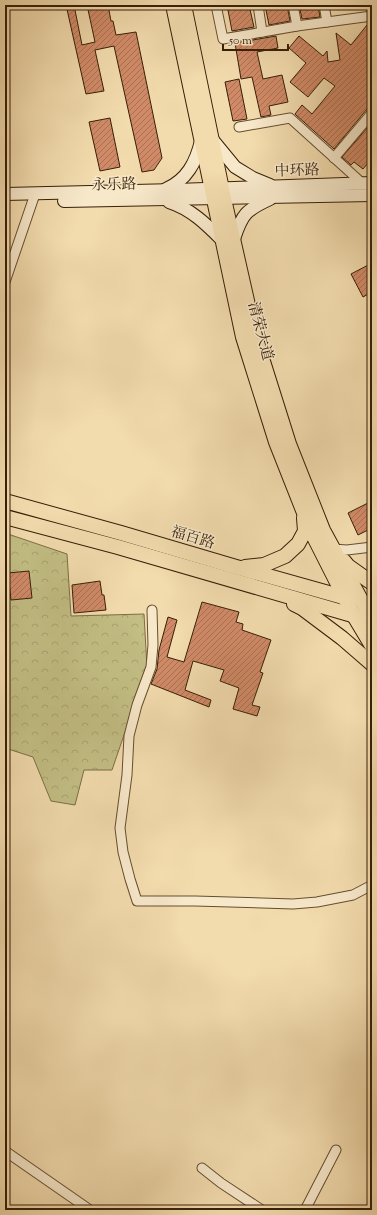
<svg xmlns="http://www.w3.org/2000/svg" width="377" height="1215" font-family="'Sorts Mill Goudy','Noto Serif SC',serif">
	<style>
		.forest { fill: url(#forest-crowns); stroke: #7c6e46 }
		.building { fill: url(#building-hatch); stroke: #371f07 }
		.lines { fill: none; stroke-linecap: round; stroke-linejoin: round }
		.street-casing { stroke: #664e30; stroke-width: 11 }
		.secondary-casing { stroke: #371f07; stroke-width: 14 }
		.primary-casing { stroke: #371f07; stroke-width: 16 }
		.street { stroke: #f7e8ca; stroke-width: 9 }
		.secondary { stroke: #f7e8ca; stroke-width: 12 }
		.primary { stroke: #f2dbad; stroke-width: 14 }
		.labels { text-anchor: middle; stroke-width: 3; stroke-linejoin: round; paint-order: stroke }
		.street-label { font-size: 15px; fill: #371f07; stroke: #f7e8ca }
	</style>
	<defs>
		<pattern id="forest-crowns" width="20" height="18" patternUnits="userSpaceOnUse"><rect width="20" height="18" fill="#c2be84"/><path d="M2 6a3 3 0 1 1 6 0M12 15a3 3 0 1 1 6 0" fill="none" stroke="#a7a370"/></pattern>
		<pattern id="building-hatch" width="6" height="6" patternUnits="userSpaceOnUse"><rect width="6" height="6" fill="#d08a67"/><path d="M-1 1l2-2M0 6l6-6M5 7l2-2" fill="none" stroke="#aa7053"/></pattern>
	</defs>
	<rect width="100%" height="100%" fill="#f2dbad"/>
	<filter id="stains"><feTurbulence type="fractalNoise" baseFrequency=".005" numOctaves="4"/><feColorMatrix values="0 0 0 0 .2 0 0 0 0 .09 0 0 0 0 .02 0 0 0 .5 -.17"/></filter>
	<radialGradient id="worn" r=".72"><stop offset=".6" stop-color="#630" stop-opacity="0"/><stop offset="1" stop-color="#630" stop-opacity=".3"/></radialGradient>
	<!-- forest -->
	<path class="forest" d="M5,533L67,554L71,616L144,614L147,668L112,770H84L75,805L51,801L33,757L5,748Z"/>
	<!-- building -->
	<g class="building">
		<path d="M66,5H74L82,45L95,42L87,5H108L111,21H113L116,35L136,32L162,158L154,170L142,172L114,46L95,50L104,91L86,94Z"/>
		<path d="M227,5H249L254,27L232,31Z"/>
		<path d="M265,5H287L290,21L269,25Z"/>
		<path d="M299,5H318L320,17L302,19Z"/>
		<path d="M367,25L372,29V31L368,36L372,40V107L367,109L334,149L295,114L302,105L312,114L335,86L324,78L308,97L290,82L306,63L289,48L299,36L323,56L327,51L328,62L340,60L336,33L351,45Z"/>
		<path d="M276,36L278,48L257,52L263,79L282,75L288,102L269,106L271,115L261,117L252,77L241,79L235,43Z"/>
		<path d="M239,79L247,119L233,121L225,82Z"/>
		<path d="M110,118L120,167L100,171L89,122Z"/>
		<path d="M368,127L372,130V158L363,169L354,162L351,165L342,157Z"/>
		<path d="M372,263V292L363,297L351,274Z"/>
		<path d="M372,501V528L358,535L348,513Z"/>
		<path d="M29,571L32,598L11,600L8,573Z"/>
		<path d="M100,581L102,595H104L106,610L74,613L72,585Z"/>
		<path d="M202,602L239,612L236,622L243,624L242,630L271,640L260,672L263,673L252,705L260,707L257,716L233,709L239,688L220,681L224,670L193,661L185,690L211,700L209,707L151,684L157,669L159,650L168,617L177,620L167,657L184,662Z"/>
	</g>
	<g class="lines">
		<!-- street casing -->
		<g class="street-casing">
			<g id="street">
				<path d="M216,5L223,39L297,26L372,16"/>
				<path d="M258,5L262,32"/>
				<path d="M293,5L297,26"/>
				<path d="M324,5L327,22"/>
				<path d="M371,5L372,12"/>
				<path d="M239,127L290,118L362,183"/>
				<path d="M334,158L372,113"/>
				<path d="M5,282L35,194"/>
				<path d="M333,549L347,550L372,547"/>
				<path d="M152,610L153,645L151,667L137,705L129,736L127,775L120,828L123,852L130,879L137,901H195L293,904L317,902L353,895L372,885"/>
				<path d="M5,1151L90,1210"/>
				<path d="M202,1168L221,1183L262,1210"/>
				<path d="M305,1210L336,1150"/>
			</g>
		</g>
		<!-- secondary casing -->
		<g class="secondary-casing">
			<g id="secondary">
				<path d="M212,139L235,167L253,178L270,185"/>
				<path d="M166,189C187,180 196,162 201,141"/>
				<path d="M5,194L176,190L372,183"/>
				<path d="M64,201L372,195"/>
				<path d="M169,202C191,209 206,224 222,240"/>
				<path d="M234,239C242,214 246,210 270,199"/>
			</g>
		</g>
		<!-- primary casing -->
		<g class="primary-casing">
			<g id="primary">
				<path d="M173,5L243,337L276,442L312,533L354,616L372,646"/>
				<path d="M184,5L224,199L255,336L289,444L323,530L372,620"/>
				<path d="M5,501L121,533L236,567L350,599"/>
				<path d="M5,517L118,547L359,617"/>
				<path d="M344,561L348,566L372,583"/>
				<path d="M245,567L264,565L285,556L298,544L305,531L304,518"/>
				<path d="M294,604L302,608L342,638L372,664"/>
			</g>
		</g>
		<!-- street -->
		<use href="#street" class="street"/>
		<!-- secondary -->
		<use href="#secondary" class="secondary"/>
		<!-- primary -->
		<use href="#primary" class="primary"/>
	</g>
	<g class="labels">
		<!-- street labels -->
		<g class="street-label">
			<text transform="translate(297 170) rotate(-2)" y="5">中环路</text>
			<text transform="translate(114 184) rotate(-1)" y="5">永乐路</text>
			<text transform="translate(261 331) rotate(75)" y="5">清荣大道</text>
			<text transform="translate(193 537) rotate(17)" y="5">福百路</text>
		</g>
	</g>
	<!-- margin -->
	<rect width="377" height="1215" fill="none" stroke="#f2dbad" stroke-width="20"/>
	<rect x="6" y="6" width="365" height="1203" fill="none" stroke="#371f07" stroke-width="2"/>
	<rect x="10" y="10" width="357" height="1195" fill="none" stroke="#371f07"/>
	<!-- scale -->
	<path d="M223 44v6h65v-6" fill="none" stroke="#371f07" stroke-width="2"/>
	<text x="229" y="44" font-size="12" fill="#371f07" stroke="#f7e8ca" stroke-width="3" paint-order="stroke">50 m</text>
	<rect width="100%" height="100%" filter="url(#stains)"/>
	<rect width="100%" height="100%" fill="url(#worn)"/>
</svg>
